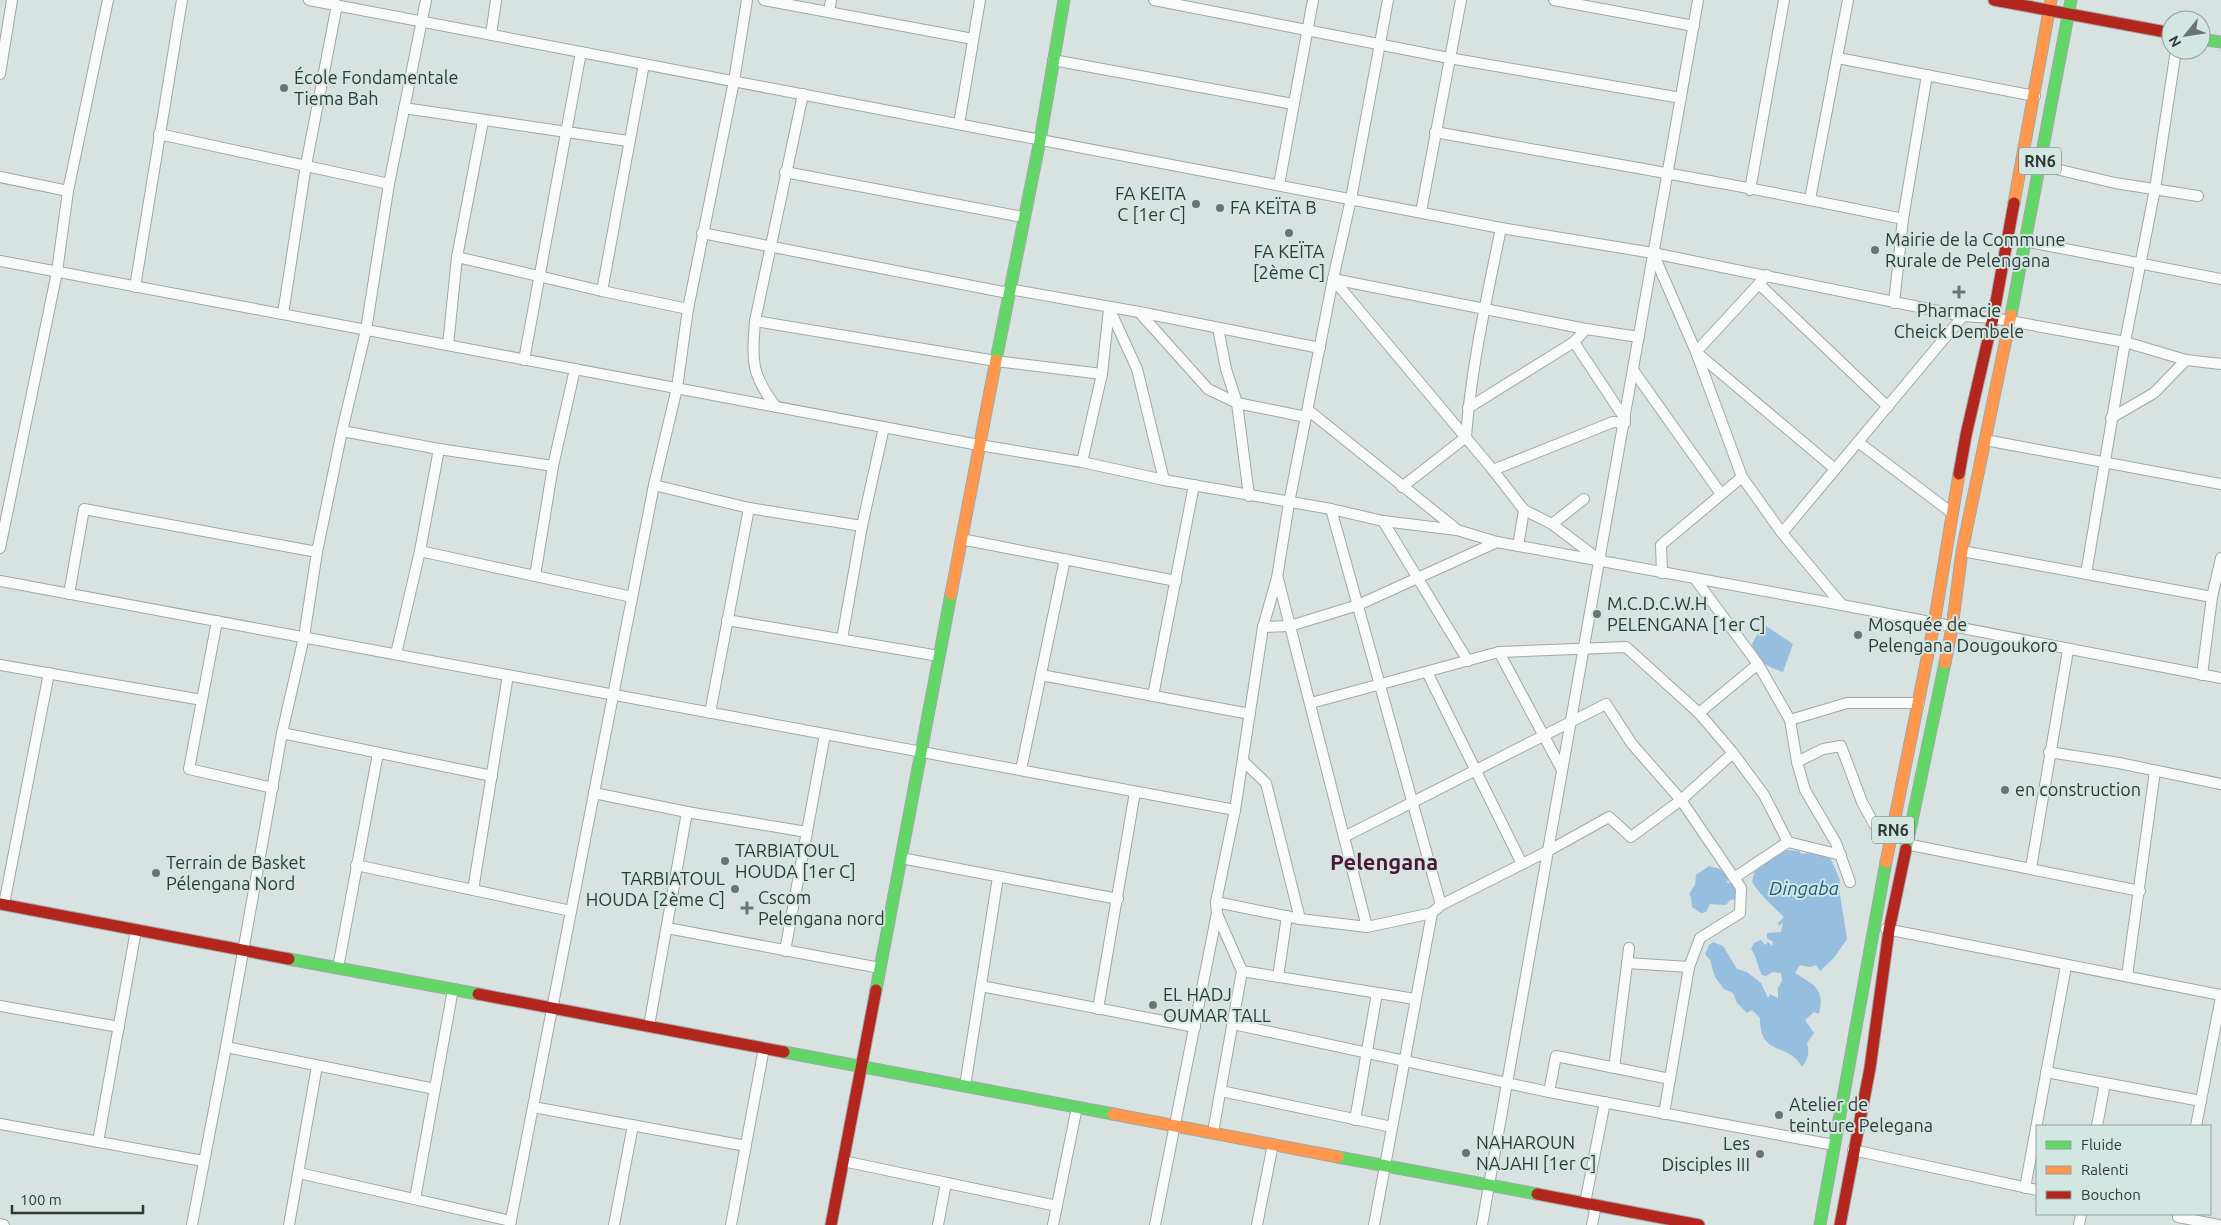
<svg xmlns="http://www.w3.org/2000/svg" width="2221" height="1225" font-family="Ubuntu,sans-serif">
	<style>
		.water { fill: #96bede }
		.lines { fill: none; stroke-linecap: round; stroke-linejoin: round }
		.street-casing { stroke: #a0a8a6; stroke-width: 12 }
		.fast-casing { stroke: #a0a8a6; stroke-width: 13 }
		.slow-casing { stroke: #a0a8a6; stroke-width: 13 }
		.jam-casing { stroke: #a0a8a6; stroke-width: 13 }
		.street { stroke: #f9fbfa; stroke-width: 10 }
		.fast { stroke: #63d668; stroke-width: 11 }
		.slow { stroke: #ff974d; stroke-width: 11 }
		.jam { stroke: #b3261e; stroke-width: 11 }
		.poi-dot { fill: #6b7472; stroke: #d3e7e2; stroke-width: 2 }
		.labels { text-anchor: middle; stroke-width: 4; stroke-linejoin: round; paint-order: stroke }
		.shield { fill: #d3e7e2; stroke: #626d6a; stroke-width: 1 }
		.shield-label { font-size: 16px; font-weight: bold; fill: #313937 }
		.poi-label { font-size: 18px; fill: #313937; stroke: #d3e7e2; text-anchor: start }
		.water-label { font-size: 19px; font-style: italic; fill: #1c5884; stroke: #d3e7e2 }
		.district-label { font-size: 22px; font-weight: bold; fill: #51153b; stroke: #d3e7e2 }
	</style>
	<rect width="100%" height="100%" fill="#d8e2e0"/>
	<!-- water -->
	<g class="water">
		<path d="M1763,624L1793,644L1783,672C1764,665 1759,663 1752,644Z"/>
		<path d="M1786,850L1799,851L1801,854L1812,853L1815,854L1820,852L1829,855L1840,880L1839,888L1847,939L1834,958L1820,971L1816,965L1810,967L1800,965L1795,973C1814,985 1825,988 1819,1014L1814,1012L1805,1020L1814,1033L1807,1043C1810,1053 1808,1059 1802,1067C1788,1041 1760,1058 1760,1018L1752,1010L1747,1013L1737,1003L1733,993L1724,989L1715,977L1710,960L1705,954L1709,945L1713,942L1723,946L1737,969L1747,972L1761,983L1768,998L1770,994L1778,998V988L1782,981L1781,973L1773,972L1766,976L1762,975C1757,966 1757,956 1751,949L1754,943L1761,940L1765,945L1768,942L1772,946L1773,942L1767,938V933L1781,932L1783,922L1779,926L1778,923L1784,917C1772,905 1761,896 1752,882L1755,869Z"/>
		<path d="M1709,866L1720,869L1730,879L1726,882L1735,885L1737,894L1736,899L1730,900L1726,905L1710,904L1706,912L1701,913L1692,907L1691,897L1689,894L1695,885L1696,875Z"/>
	</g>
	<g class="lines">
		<!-- street casing -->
		<g class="street-casing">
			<g id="street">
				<path d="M309,0L1501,228L1653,253L1963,316L1993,318L2125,342L2186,360L2221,364"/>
				<path d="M764,0L973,39"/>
				<path d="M1154,0L1449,58L1681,98"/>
				<path d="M1554,0L1694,26"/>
				<path d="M829,12L831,0"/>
				<path d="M491,35L496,0"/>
				<path d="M1838,58L2035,96"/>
				<path d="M1053,60L1293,104"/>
				<path d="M0,74L12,0"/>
				<path d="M404,108L628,141"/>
				<path d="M959,124L980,0"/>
				<path d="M1435,132C1591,160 1748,186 1903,219"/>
				<path d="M159,134L389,184"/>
				<path d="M2039,165L2115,183L2198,196"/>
				<path d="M785,172L1023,217"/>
				<path d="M0,177L68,191"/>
				<path d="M1279,185L1313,0"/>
				<path d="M1750,190L1784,0"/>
				<path d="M1810,199L1848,0"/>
				<path d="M1421,212L1461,0"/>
				<path d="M702,233L1008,293"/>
				<path d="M2024,241L2221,279"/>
				<path d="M1653,253L1696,352L1742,477L1782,533L1842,605"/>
				<path d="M457,257L602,291L688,309"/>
				<path d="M0,261L979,445L1082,462L1164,480L1331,509L1383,521L1457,530L1497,542L1842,605L2221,678"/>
				<path d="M1767,275L1696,352L1835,469"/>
				<path d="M1333,279L1493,470L1524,510L1552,524L1598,559"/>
				<path d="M1333,279L1586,329L1639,337"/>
				<path d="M1760,285L1888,407"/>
				<path d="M135,287L182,0"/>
				<path d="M1009,289L1139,312L1320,348"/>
				<path d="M602,291L644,64"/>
				<path d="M1894,303L1903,219L1927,75"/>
				<path d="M1109,308L1137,369L1164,480"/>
				<path d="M1139,312L1208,389L1237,403L1306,417"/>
				<path d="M283,314L306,165L337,5"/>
				<path d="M755,321L996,361L1102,374"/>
				<path d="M1218,328L1226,369L1237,403L1249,496"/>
				<path d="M1574,342L1625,419"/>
				<path d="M448,345L457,257L483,121"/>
				<path d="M524,360L581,52"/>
				<path d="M1633,370L1721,494"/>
				<path d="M776,407C751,374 752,362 755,321L803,94"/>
				<path d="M1468,408L1574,342L1586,329"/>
				<path d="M1308,410L1455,528"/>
				<path d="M2111,418L2154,393L2186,360"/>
				<path d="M342,431L439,449L553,466"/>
				<path d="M1985,440L2221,484"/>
				<path d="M1858,442L1952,513"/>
				<path d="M1082,462L1102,374L1109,309"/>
				<path d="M1493,470L1613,422L1625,423"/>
				<path d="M654,485L749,508L862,526"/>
				<path d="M1402,487L1466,437C1471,367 1487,297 1501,228"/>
				<path d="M1331,509L1441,905"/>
				<path d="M1383,521L1468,661"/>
				<path d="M1552,524L1584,499"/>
				<path d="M1782,533L1963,316"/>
				<path d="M961,539L1176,581"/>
				<path d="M1518,546L1524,510"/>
				<path d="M0,548L57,272L68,191L108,0"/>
				<path d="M420,551L632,597"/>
				<path d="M1962,551L2212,597"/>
				<path d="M1662,573L1661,545L1742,477"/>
				<path d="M2086,574L2125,342L2155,189L2176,50"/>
				<path d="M535,576L553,466L575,369"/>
				<path d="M1278,579L1367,927"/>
				<path d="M1696,580L1758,664L1790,720L1797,762L1805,790L1836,843L1850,882"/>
				<path d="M0,581L1235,810"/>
				<path d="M69,594L84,509L317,552"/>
				<path d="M727,620L939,656"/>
				<path d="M217,621L189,769L273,788"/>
				<path d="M1263,627L1290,626L1358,605L1497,542"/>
				<path d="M842,639L862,526L884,427"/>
				<path d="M1499,652L1562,770"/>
				<path d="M396,654L420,551L439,449"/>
				<path d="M0,665L202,700"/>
				<path d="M1427,672L1522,864"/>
				<path d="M1041,675L1250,714"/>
				<path d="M2202,675L2212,597L2221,558"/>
				<path d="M1153,696L1194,485"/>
				<path d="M1311,703L1499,652L1626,647L1699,713L1733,753L1764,795L1788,842"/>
				<path d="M710,713L749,508"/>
				<path d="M1699,713L1758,664"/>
				<path d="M1790,720L1847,703H1919"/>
				<path d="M282,733L492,776"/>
				<path d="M2049,752L2119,763L2221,784"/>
				<path d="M1243,761L1266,783L1300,919"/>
				<path d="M1797,762L1823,749L1841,746L1862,802L1874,824L1893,828"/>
				<path d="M1021,770L1065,559"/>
				<path d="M594,793L687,812L807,832"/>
				<path d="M1344,837L1606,704L1632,744L1681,800L1741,888L1740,913L1700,938L1689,967L1627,963"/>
				<path d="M1906,844L2140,891"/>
				<path d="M901,858L1118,899"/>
				<path d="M356,865L571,911"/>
				<path d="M2031,868L2068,650"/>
				<path d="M1734,878L1788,842L1841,855"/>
				<path d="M473,890L508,675"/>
				<path d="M1216,902L1300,919L1367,927L1432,913L1441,905L1548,851L1609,817L1631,837L1681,800L1733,753"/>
				<path d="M4,904L49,673"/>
				<path d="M667,928L880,968"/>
				<path d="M1886,929L2221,995"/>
				<path d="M785,951L825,734"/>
				<path d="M338,968L378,753"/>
				<path d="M1242,971L1415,999"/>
				<path d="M2127,976L2155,771"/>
				<path d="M1278,977L1287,916"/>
				<path d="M981,986L1195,1027"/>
				<path d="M0,1006L119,1027"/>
				<path d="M1098,1009L1135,792"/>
				<path d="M1233,1024L1549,1092L1834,1145"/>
				<path d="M649,1026L687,812"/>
				<path d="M226,1047L435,1089"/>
				<path d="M1614,1068L1629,948"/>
				<path d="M2046,1072L2201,1101"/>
				<path d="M965,1086L998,877"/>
				<path d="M1221,1091L1392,1127"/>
				<path d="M1549,1092L1556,1056L1670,1079"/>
				<path d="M533,1107L746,1146"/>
				<path d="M1664,1114L1689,967"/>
				<path d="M1355,1120L1377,993"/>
				<path d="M0,1124L203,1161"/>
				<path d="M2097,1126L2105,1083"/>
				<path d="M2196,1126L2221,997"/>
				<path d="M1213,1132L1242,971L1217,914"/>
				<path d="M98,1142L136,930"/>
				<path d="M1853,1150L2037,1190"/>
				<path d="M843,1161L1057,1206"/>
				<path d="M299,1173L511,1221"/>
				<path d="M2025,1188L2066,966"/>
				<path d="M415,1199L453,989"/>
				<path d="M1585,1203L1605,1102"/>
				<path d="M2178,1217L2218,1225"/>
				<path d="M0,1224L4,1225"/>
				<path d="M192,1225L226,1047L282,733L304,637L317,552L342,431L366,330L389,184L426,0"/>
				<path d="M289,1225L317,1066"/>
				<path d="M510,1225L654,485L677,388L688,309L734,81L747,0"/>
				<path d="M614,1225L633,1125"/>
				<path d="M731,1225L764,1048"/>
				<path d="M938,1225L946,1183"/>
				<path d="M1053,1225L1077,1107"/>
				<path d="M1155,1225L1217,913L1216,902L1235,810L1263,627L1277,578L1289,503L1333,279L1351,199L1388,0"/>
				<path d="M1257,1225L1273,1144"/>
				<path d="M1374,1225L1432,913"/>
				<path d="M1482,1225L1698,0"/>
				<path d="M1592,1225L1596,1205"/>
				<path d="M2079,1225L2081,1214"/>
			</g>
		</g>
		<!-- fast casing -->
		<g class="fast-casing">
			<g id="fast">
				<path d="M2201,39L2221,42"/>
				<path d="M2011,315L2071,0"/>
				<path d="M996,360L1040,140L1064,0"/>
				<path d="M1906,849L1945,663"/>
				<path d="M289,959L478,994"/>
				<path d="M876,990L951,594"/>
				<path d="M784,1052L1113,1114"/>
				<path d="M1338,1157L1537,1194"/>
				<path d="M1820,1225L1886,862"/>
			</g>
		</g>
		<!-- slow casing -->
		<g class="slow-casing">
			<g id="slow">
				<path d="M2014,203L2051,0"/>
				<path d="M951,594L996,360"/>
				<path d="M1945,663L1952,628L1962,551L2011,315"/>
				<path d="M1886,862L1934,624L1959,474"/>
				<path d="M1113,1114L1338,1157"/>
			</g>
		</g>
		<!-- jam casing -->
		<g class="jam-casing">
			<g id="jam">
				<path d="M1994,0L2171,33"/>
				<path d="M1959,474L1966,435L1993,318L2014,203"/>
				<path d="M0,904L289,959"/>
				<path d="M478,994L784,1052"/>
				<path d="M1537,1194L1699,1225"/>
				<path d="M831,1225L876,990"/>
				<path d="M1840,1225L1870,1068L1889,930L1906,849"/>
			</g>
		</g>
		<!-- street -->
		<use href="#street" class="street"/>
		<!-- fast -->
		<use href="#fast" class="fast"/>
		<!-- slow -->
		<use href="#slow" class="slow"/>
		<!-- jam -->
		<use href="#jam" class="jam"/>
	</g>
	<!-- markers -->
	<g class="poi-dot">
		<circle cx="284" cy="88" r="5"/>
		<circle cx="1196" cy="204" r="5"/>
		<circle cx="1220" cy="208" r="5"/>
		<circle cx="1289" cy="233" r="5"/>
		<circle cx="1875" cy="250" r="5"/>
		<path d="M1956.5 284.5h5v5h5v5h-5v5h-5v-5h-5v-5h5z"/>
		<circle cx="1597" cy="614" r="5"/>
		<circle cx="1858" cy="635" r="5"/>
		<circle cx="2005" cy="790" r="5"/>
		<circle cx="725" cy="861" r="5"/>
		<circle cx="156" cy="873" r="5"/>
		<circle cx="735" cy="889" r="5"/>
		<path d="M744.5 900.5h5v5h5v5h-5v5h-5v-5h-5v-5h5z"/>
		<circle cx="1153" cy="1005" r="5"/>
		<circle cx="1779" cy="1115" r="5"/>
		<circle cx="1466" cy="1153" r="5"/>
		<circle cx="1760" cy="1154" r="5"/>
	</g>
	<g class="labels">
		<!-- shield labels -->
		<g class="shield">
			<rect x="2019" y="147.5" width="42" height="27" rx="4"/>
			<rect x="1872" y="816.5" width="42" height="27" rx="4"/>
		</g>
		<g class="shield-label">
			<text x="2040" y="167">RN6</text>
			<text x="1893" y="836">RN6</text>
		</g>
		<!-- poi labels -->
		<g class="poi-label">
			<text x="294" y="84">École Fondamentale<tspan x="294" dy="21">Tiema Bah</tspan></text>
			<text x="1186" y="200" text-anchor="end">FA KEITA<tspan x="1186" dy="21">C [1er C]</tspan></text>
			<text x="1230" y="214">FA KEÏTA B</text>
			<text x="1885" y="246">Mairie de la Commune<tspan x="1885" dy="21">Rurale de Pelengana</tspan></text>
			<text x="1289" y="258" text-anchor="middle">FA KEÏTA<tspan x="1289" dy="21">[2ème C]</tspan></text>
			<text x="1959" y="317" text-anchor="middle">Pharmacie<tspan x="1959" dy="21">Cheick Dembele</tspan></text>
			<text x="1607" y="610">M.C.D.C.W.H<tspan x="1607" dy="21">PELENGANA [1er C]</tspan></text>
			<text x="1868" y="631">Mosquée de<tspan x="1868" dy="21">Pelengana Dougoukoro</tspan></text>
			<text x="2015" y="796">en construction</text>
			<text x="735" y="857">TARBIATOUL<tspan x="735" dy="21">HOUDA [1er C]</tspan></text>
			<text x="166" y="869">Terrain de Basket<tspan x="166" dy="21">Pélengana Nord</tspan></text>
			<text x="725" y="885" text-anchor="end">TARBIATOUL<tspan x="725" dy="21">HOUDA [2ème C]</tspan></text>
			<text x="758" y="904">Cscom<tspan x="758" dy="21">Pelengana nord</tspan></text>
			<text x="1163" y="1001">EL HADJ<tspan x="1163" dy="21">OUMAR TALL</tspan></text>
			<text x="1789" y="1111">Atelier de<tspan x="1789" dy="21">teinture Pelegana</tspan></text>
			<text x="1476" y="1149">NAHAROUN<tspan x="1476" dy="21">NAJAHI [1er C]</tspan></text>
			<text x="1750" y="1150" text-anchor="end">Les<tspan x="1750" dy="21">Disciples III</tspan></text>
		</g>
		<!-- water labels -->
		<g class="water-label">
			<text x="1804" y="895">Dingaba</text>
		</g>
		<!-- district labels -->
		<g class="district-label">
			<text x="1384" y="870">Pelengana</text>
		</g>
	</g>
	<!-- legend -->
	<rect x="2036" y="1125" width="175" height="90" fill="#d3e7e2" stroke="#92a19e"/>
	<rect x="2046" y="1141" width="25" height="8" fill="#63d668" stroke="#92a19e"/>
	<text x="2081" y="1150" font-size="15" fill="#313937">Fluide</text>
	<rect x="2046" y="1166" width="25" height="8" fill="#ff974d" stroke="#92a19e"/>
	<text x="2081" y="1175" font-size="15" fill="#313937">Ralenti</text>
	<rect x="2046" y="1191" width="25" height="8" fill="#b3261e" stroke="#92a19e"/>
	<text x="2081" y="1200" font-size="15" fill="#313937">Bouchon</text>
	<!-- north arrow -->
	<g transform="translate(2186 35) rotate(240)"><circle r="24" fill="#d3e7e2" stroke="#92a19e"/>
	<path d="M0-4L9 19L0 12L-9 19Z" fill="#6b7472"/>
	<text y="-8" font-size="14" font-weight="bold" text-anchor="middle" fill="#313937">N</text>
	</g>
	<!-- scale -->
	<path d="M12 1205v8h131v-8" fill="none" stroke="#313937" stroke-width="2.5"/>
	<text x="20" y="1205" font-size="15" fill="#313937" stroke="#d3e7e2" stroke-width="4" paint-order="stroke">100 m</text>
</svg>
